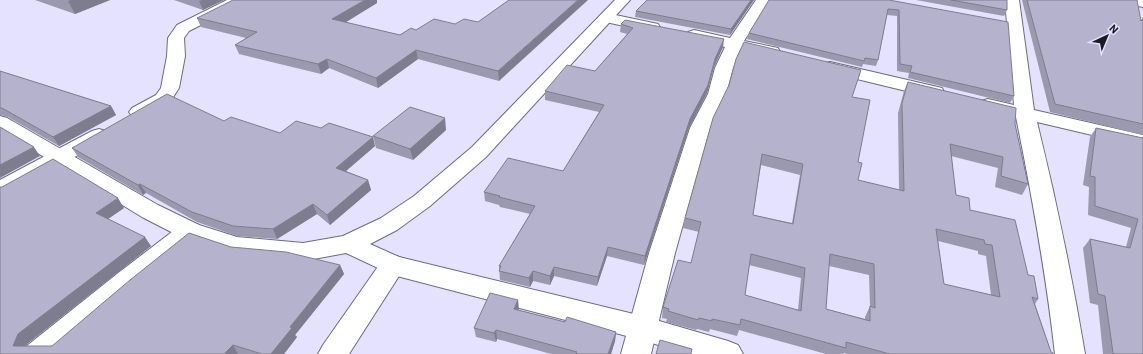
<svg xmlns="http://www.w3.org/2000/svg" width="1143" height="354" font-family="Barlow,sans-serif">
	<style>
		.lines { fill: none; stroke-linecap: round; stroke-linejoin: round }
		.street-casing { stroke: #6d6b83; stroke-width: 2 }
		.secondary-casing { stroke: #6d6b83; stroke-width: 2 }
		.street { fill: #fff; fill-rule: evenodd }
		.secondary { fill: #fff; fill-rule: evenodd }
		.wall { fill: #9b99af; fill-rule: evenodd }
		.shaded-wall { fill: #7e7d8f }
		.building { fill: #b4b2cc; stroke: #7e7d8f; fill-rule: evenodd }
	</style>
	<rect width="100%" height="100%" fill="#e4e2fe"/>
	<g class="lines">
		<!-- street casing -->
		<g class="street-casing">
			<g id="street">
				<path d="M227,0H246L244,3L189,31L184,38L185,56L179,88L172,99L170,103L146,116L139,118L132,116L129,112L132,108L156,95L161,88L167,56L168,38L177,25Z"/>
				<path d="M756,0H770L744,41L778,48L780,52L778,56L772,57L740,50L733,68L726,94L710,128L675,253L651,354H621L649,253L690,128L708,94L715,68L725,47L688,38L686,35L688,32L694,30L730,38Z"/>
				<path d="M1005,0H1019L1034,110L1143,135V147L1037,122C1056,199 1072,276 1085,354H1055C1046,274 1032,196 1016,117L981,109L978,105L981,101L988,99L1014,105Z"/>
				<path d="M1121,0H1143V7L1123,3Z"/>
				<path d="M606,13L658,24L660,27L658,30L652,32L601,21L598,18L601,15Z"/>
				<path d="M830,62L942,88L944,92L942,96L935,98L824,71L821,67L824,63Z"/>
				<path d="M99,129L106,131L109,135L106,139L8,195L0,197V180L92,131Z"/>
				<path d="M190,222L199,225L202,231L199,237L135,288L59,354H23L28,345L117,274L181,225Z"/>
				<path d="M393,255L402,258L406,265L349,354H318L323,345L384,258Z"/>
			</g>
		</g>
		<!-- secondary casing -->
		<g class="secondary-casing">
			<path id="secondary" d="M615,0H630L486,157L430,206L397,230L370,244L399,257L642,316L728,341L738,345L743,354H688L642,340L393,275L346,253L303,261L236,255L181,237L142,217L0,130V116L7,118L158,205L199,225L237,237L303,243L343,236L381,218L414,196L472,147Z"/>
		</g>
		<!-- street -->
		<use href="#street" class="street"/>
		<!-- secondary -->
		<use href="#secondary" class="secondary"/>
	</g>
	<!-- wall -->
	<g class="wall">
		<path d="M35,0H110L75,14Z"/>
		<path d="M174,0H224L203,10Z"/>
		<path d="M509,0L499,81L418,59L378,88L329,68L321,74L239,54L235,45L246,38L201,27L197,18L377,3L345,22L400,35L416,30L478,22Z"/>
		<path d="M754,0L730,35L635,17L636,11Z"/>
		<path d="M889,0L1014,96L1010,103L908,78L909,73L897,71V16L887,15L878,60L876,66L863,64L862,67L747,39L749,33Z"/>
		<path d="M916,0H1007V10L1004,16Z"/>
		<path d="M1022,0H1137L1141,21L1143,18V135L1050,112Z"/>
		<path d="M621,24L723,47L714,67L707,93L689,128L644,265L607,256L597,286L554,276L550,285L533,281L530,287L500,280L499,266L530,214L500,207L499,205L485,201L484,192L563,171L599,112L545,100V91L595,71L627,34L620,32Z"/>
		<path d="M0,71L111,106L116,115L59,146L8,117L0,115Z"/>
		<path d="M908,82L1015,124L1028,184L1022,195L995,187L998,168L951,156L956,195L970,210L1028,275L1038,299L1035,304L1051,352L1053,354H847L844,353L843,354H826L739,330L737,336L710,329L709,332L697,329L696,330L666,322L667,319L662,318L663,307L691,263L699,232L683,228L685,218L713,118L852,97L858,162V180L899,190L898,113L904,91ZM761,165L800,175L792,223L753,215ZM938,241L978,251V254L986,256L991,295L944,284ZM749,265L801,278L798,310L745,295ZM829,266L869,275L870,306L865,317V319L826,309Z"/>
		<path d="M224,121L280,133L375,146L346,171L368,180L371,190L330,225L317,214L277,239L237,236L197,222L146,193L143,195L78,157L72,148Z"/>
		<path d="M1096,128L1143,138V354H1103L1098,305L1090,303L1083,248L1090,239L1126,247L1131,228L1088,215L1089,187L1083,185L1090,137Z"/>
		<path d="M446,130L413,160L376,148L373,136Z"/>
		<path d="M0,187L124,208L108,219L151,246L27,344L26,346H52L231,247L340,265L344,274L295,335L297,337L284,354H0Z"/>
		<path d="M518,300V310L565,322L616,332L615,341L611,354H551L497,339L496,342L476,337L474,328Z"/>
	</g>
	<!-- shaded-wall -->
	<g class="shaded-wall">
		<path d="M71,0H110L75,14L68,1Z"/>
		<path d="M202,0H224L203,10L199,1Z"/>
		<path d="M365,0H377V3L335,29L332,19Z"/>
		<path d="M578,0H588L499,81L498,71Z"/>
		<path d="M751,0H754L730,35L731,29Z"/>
		<path d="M724,39L723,47L714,67L707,93L689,128L644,265L645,256L690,119L715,59Z"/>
		<path d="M416,50L418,59L378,88L376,78Z"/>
		<path d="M327,59L329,68L321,74L318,64Z"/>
		<path d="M111,106L116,115L59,146L53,137Z"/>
		<path d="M445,118L446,130L413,160L410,149Z"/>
		<path d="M373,137L375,146L339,177L336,168Z"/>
		<path d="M34,147L40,156L0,178V165Z"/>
		<path d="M368,180L371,190L330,225L327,215Z"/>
		<path d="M140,184L146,193L143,195L138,185Z"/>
		<path d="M118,198L124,208L102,223L96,213Z"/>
		<path d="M313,204L317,214L277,239L273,229Z"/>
		<path d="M145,237L151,246L27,344L23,354L13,346L18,334Z"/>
		<path d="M608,247L607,256L597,286L598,277Z"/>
		<path d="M340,265L344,274L295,335L297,337L284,354H271L290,327Z"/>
		<path d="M554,267V276L550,285V276Z"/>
		<path d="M533,271V281L530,287L529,278Z"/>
		<path d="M518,300L519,309L514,318V309Z"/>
		<path d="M496,330L497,339L496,342L494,333Z"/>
		<path d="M616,332L615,341L611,354H608Z"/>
		<path d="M233,345L238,354H224Z"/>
	</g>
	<!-- building -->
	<g class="building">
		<path d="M233,0H365L332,19L400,35L411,28L416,30L434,19L455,24L464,19L478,22L509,0H578L498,71L416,50L376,78L327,59L318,64L235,45L257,32L197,18Z"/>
		<path d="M647,0H751L731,29L636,11Z"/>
		<path d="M769,0H889L1008,22L1014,96L910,72L912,66L900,64L899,10L888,9L878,60L865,58L864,61L749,33Z"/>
		<path d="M951,0H1007V10Z"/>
		<path d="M1027,0H1137L1141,21L1143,18V124L1055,104Z"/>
		<path d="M625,20L724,39L715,59L708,85L690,119L645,256L608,247L598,277L554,267L550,276L533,271L529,278L499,271L501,266H499L535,206L499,197L500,196L484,192L508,158L563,171L604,105L545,91L567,65L595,71L633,28L621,24Z"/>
		<path d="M744,42L861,70L852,97L870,100L858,162L862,163L858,180L904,191L902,103L908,82L1016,108L1015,124L1028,184L1001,176L1003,157L950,144L956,195L969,198L970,210L1015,220L1028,275L1034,276L1038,299L1032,297L1051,352L1053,353V354H890L846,342V348L741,319L740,325L712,319V321L699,318L698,320L668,311L669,309L663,307L678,260L691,263L701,222L685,218L713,118L729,85L736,59ZM762,154L803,164L793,224L753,215ZM936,229L984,240L985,244L992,245L1000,297L944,284ZM751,254L805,268L801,311L745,295ZM830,254L874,264L875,308L870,306V321L826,309Z"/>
		<path d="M0,71L111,106L53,137L2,108H0Z"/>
		<path d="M167,94L224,121L231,117L280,133L296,121L321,128L329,123L373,137L336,168L368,180L327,215L313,204L273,229L233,226L192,212L140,184L138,185L72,148Z"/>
		<path d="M410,107L445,118L410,149L373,136Z"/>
		<path d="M0,127L34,147L0,165Z"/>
		<path d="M1096,128L1143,138V354H1115L1113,353L1105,296L1098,294L1090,239L1130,248L1138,219L1095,206V177L1090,176Z"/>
		<path d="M53,159L118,198L96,213L145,237L18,334L13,346H52L130,280L189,233L231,247L286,252L340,265L290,327L292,328L271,354H262L233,345L224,354H0V187H2Z"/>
		<path d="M490,293L518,300L514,309L565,322L567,317L616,332L608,354H576L577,352L496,330L494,333L474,328Z"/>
		<path d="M660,340L692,349L691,354H656Z"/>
	</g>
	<!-- north arrow -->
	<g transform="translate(1107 36) rotate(44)" stroke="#e4e2fe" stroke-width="3" paint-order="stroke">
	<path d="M0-3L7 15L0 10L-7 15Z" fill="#1c1b25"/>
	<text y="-6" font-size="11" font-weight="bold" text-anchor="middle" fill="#1c1b25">N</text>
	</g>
</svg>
